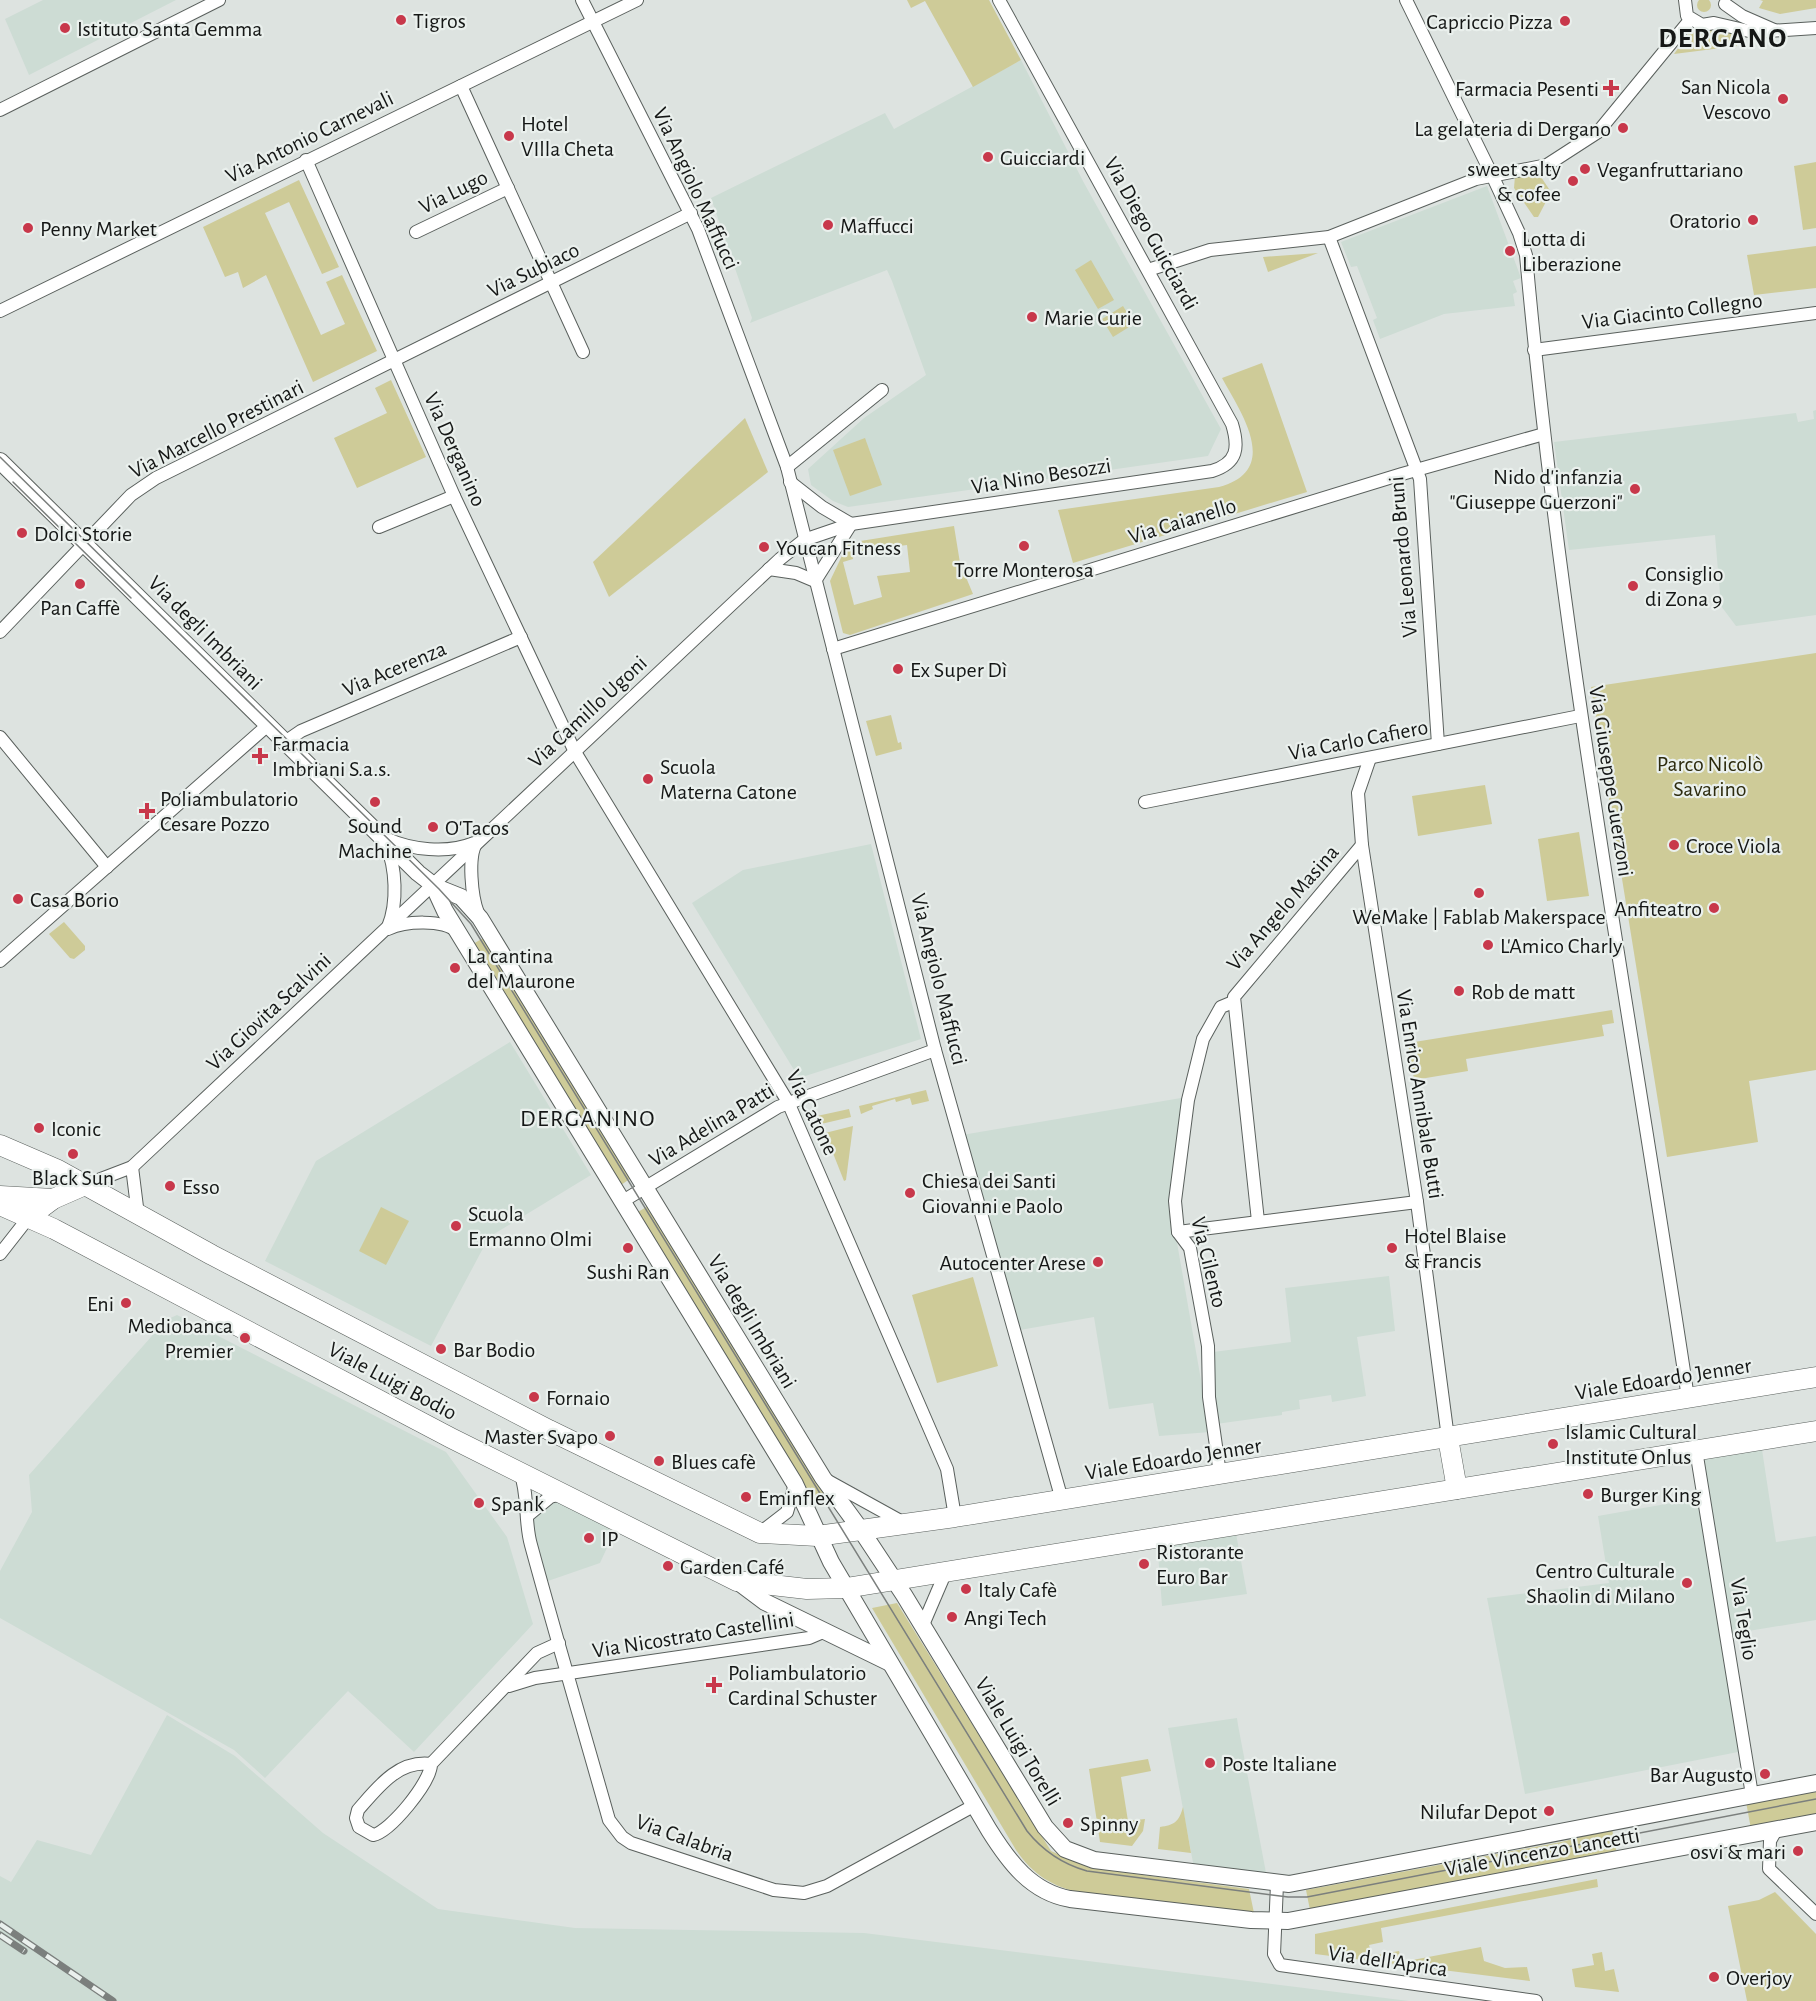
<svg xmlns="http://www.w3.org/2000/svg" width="1816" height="2001" font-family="'Alegreya Sans',sans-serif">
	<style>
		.built { fill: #cddcd4 }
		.green { fill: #cecb98; fill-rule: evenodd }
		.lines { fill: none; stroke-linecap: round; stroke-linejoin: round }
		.street-casing { stroke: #5a605d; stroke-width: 14 }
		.secondary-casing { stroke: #5a605d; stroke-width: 18 }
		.primary-casing { stroke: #5a605d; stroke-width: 21 }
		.street { stroke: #fff; stroke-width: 12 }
		.secondary { stroke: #fff; stroke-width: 16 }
		.primary { stroke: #fff; stroke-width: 20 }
		.tram { stroke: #7b7f7d; stroke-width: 1.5 }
		.rail-casing { stroke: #7b7f7d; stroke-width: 7 }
		.rail { stroke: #eaf0ed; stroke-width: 4.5; stroke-dasharray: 14; stroke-linecap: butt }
		.poi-dot { fill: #c8384b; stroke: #eaf0ed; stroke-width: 2 }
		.labels { text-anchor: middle; stroke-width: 4.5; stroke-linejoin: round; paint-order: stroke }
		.poi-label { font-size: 22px; fill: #151716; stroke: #eaf0ed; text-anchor: start }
		.street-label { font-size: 22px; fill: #151716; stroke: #eaf0ed }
		.park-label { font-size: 22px; fill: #2d2b0e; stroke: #eaf0ed }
		.neighbourhood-label { font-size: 24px; letter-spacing: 1.5px; fill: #151716; stroke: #eaf0ed }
		.district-label { font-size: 28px; font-weight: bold; letter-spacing: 1.5px; fill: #151716; stroke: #eaf0ed }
	</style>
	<rect width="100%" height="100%" fill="#dde3e0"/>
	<!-- built -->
	<g class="built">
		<path d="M43,0H176L29,75L5,19Z"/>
		<path d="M1021,60L1084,183L1221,429L1208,456L848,507L833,501L811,485L808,469L864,418L926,375L892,281L887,270L750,323L752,318L711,198L885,113L894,129Z"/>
		<path d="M1487,186L1521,278L1513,281L1517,292L1513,294L1515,306L1444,314L1380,339L1373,320L1377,318L1357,266L1351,267L1341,242Z"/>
		<path d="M1816,410V615L1736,626L1721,606L1715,535L1569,550L1554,442L1796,413L1798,422L1814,419L1813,411Z"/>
		<path d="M871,844L921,1039L799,1078L692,903L743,870Z"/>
		<path d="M510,1042L591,1175L489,1237L431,1346L265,1261L316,1161Z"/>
		<path d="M1181,1098L1187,1099L1175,1231L1210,1432L1159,1436L1153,1403L1109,1409L1094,1317L1020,1330L962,1135Z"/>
		<path d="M1389,1276L1395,1331L1357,1337L1366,1396L1332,1402L1331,1395L1299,1400L1300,1409L1282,1412V1415L1216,1424L1213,1352L1291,1342L1285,1288Z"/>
		<path d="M177,1315L446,1452L507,1537L533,1624L414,1752L348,1691L265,1778L234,1750L0,1618V1571L32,1512L29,1475L166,1320Z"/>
		<path d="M1761,1443L1776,1542L1816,1536V1620L1730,1634L1699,1452Z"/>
		<path d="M1700,1498L1743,1751L1525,1794L1487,1598L1609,1583L1598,1516Z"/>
		<path d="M552,1499L617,1526L600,1563L545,1582L530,1522L541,1506Z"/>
		<path d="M1235,1528L1247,1594L1162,1606L1157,1540Z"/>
		<path d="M167,1715L235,1756L323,1833L438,1909L575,1928L864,1933L1409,2001H0V1876L11,1882L37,1840L91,1855Z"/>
		<path d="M1237,1718L1238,1725L1267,1878L1194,1868L1168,1728Z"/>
	</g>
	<!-- green -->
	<g class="green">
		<circle cx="1704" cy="5" r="7"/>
		<path d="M907,0H989L1021,60L973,87L925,1L911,8Z"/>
		<path d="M1760,0H1816V8L1780,14L1759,8L1763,1Z"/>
		<path d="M1712,29L1733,33L1737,46L1674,54L1689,33Z"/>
		<path d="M1816,162V228L1803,230L1794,166Z"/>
		<path d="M1537,171L1551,192L1538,217H1534L1514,188L1515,176Z"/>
		<path d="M299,180L339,267L322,274L289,202L265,213L321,335L345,324L326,282L342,275L377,351L313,382L266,275L243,288L238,272L225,277L203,227Z"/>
		<path d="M1816,246V288L1754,295L1747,255Z"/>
		<path d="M1318,253L1268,272L1263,257Z"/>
		<path d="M1091,260L1114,300L1098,309L1075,270Z"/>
		<path d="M1123,306L1134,324L1113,337L1102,319Z"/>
		<path d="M1262,363L1307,492L1073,563L1058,510L1219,487C1282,470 1241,413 1222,378Z"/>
		<path d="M391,380L426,457L357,488L334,438L387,413L375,388Z"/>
		<path d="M745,418L768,472L609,597L593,562Z"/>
		<path d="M865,438L882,485L850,496L833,450Z"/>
		<path d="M954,526L960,563L973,594L850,635L843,633L830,581L848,543ZM907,545L910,572L877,576L882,597L854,605L843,562L853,559L852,552Z"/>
		<path d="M1816,653V1070L1749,1081L1758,1142L1667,1157L1591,687Z"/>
		<path d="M891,715L898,743L901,742L902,749L876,756L866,721Z"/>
		<path d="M1485,785L1492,824L1418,836L1412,796Z"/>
		<path d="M1579,832L1589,896L1547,901L1538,839Z"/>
		<path d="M64,922L85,946V950L74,959L70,958L49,934Z"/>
		<path d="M485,937L631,1178L621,1185L473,944Z"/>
		<path d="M1612,1010L1614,1023L1602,1025L1604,1036L1466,1059L1468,1071L1414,1080L1408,1043Z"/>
		<path d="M926,1090L929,1101L912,1105L910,1098L896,1102L895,1099L872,1106L873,1109L861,1114L859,1106Z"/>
		<path d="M849,1109L851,1117L821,1124L817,1116Z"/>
		<path d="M853,1126L846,1180L844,1181L825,1133Z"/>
		<path d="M648,1206L832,1502L825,1507L821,1502L817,1505L638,1212Z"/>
		<path d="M381,1207L409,1221L386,1265L359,1251Z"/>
		<path d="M973,1277L998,1366L937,1383L912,1295Z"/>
		<path d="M897,1603L1051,1851L1090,1868L1249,1889L1254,1913L1082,1893C1053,1887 1033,1875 1016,1850L872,1608Z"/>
		<path d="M1148,1759L1151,1771L1121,1777L1128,1821L1145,1819L1143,1831L1132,1846L1100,1842L1089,1769Z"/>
		<path d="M1816,1792V1814L1751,1829L1746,1802Z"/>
		<path d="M1183,1807L1191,1853L1158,1849L1160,1827C1174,1825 1179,1822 1183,1807Z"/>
		<path d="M1612,1829L1617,1854L1310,1910L1306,1890L1561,1842Z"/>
		<path d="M1597,1879L1598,1887L1381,1928L1383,1942L1369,1945L1372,1956L1399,1951L1402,1962L1481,1947L1484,1961L1505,1968L1527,1967L1530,1981L1315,1954V1934Z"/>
		<path d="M1775,1892L1816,1934V2001H1747L1728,1906L1759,1900Z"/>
		<path d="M1602,1952L1605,1971L1614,1969L1619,1992L1575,1987L1572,1969L1594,1965L1592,1954Z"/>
	</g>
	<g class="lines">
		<!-- street casing -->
		<g class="street-casing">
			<g id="street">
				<path d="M582,0L698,229L787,467L935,1050L1062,1500"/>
				<path d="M1406,0L1492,175L1519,233L1526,255C1560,639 1631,1017 1688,1398"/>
				<path d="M1685,0L1687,16L1702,25L1714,23L1753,32L1816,28"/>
				<path d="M1725,4L1742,16L1774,30"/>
				<path d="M461,86L583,352"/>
				<path d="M0,110L219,0"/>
				<path d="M306,160L454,496L575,752L788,1102L947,1469L955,1517"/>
				<path d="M416,232L508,188"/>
				<path d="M1329,237L1420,479L1438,744"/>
				<path d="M1148,270L1210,250L1329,237L1476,179L1547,165L1598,132L1690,20"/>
				<path d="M0,311L637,0"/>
				<path d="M1534,350L1816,313"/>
				<path d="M787,467L882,390"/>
				<path d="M790,482L822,507L851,524"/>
				<path d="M379,527L454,496"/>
				<path d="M769,569L796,573L815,581"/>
				<path d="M815,581L851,524"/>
				<path d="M0,632L131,495L156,478L691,213"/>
				<path d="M833,649L1402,474L1544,434"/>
				<path d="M0,737L107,867"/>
				<path d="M285,742L301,731L521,637"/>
				<path d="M1370,758L1358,793L1362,845L1417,1202L1448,1438"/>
				<path d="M1145,802L1580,716"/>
				<path d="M385,838C411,850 447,854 474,843"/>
				<path d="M477,842C467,856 472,898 478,913"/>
				<path d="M386,844C396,867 398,903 388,927"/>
				<path d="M388,929C405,921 443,919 458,932"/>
				<path d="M0,961L268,725"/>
				<path d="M132,1167L138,1215"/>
				<path d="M85,1185L132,1167L780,559L804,540L851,524L1212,471C1238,463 1239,447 1232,424L999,0"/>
				<path d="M623,1201L778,1107L935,1050"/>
				<path d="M1258,1221L1234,997L1362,845"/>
				<path d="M1178,1232L1417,1202"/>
				<path d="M0,1254L29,1217"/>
				<path d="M1696,1450L1752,1795"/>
				<path d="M520,1472C529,1495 524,1521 531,1545C556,1637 583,1728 609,1820L622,1837L631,1843L774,1890L804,1893L827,1886L975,1805"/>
				<path d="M1220,1474L1209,1397L1208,1346L1190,1248L1178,1232L1175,1201L1188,1100L1203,1039L1221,1007L1233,1002"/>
				<path d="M828,1481L904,1523"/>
				<path d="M527,1516L550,1497L561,1494"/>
				<path d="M761,1532L787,1512L795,1484"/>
				<path d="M923,1625L947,1569"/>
				<path d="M509,1686L535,1678L809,1638L823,1632"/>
				<path d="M431,1764C398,1760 378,1787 358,1810L356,1818L359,1827L373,1835C390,1832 431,1782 431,1764L537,1653L559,1643"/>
				<path d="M1776,1830L1770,1841L1769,1869L1816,1914"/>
				<path d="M1277,1884L1274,1954L1280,1965L1536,2001"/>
			</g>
		</g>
		<!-- secondary casing -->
		<g class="secondary-casing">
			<g id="secondary">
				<path d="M0,461L418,873L436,887L461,897L480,918L823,1478L861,1530L904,1595L1045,1827L1065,1849L1094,1860L1289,1884L1816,1783"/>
				<path d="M433,885L445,911L795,1484L831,1562L989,1830C1009,1862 1031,1892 1070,1899L1251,1920L1288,1921L1816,1822"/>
				<path d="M737,1581L765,1602L888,1662"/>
			</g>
		</g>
		<!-- primary casing -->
		<g class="primary-casing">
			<g id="primary">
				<path d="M0,1145L58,1170L212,1255L549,1430L760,1533L817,1536L955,1517L1816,1377"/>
				<path d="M0,1196L53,1199"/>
				<path d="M0,1205L54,1229L451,1438L737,1581L807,1589L846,1588L1816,1431"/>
				<path d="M29,1217L53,1199L85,1185"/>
				<path d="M1448,1438L1457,1489"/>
			</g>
		</g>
		<!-- street -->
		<use href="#street" class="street"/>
		<!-- secondary -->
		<use href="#secondary" class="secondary"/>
		<!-- primary -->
		<use href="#primary" class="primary"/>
		<!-- tram -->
		<g class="tram">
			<path d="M0,457L439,889L471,924L1027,1831C1043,1851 1062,1864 1087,1871L1288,1897H1307L1816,1799"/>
			<path d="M13,482L131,598"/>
		</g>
		<!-- rail casing -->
		<g class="rail-casing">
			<g id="rail">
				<path d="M0,1924L113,2001"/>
				<path d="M0,1935L24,1951"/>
			</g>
		</g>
		<!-- rail -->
		<use href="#rail" class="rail"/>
	</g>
	<!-- markers -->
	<g class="poi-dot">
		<circle cx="401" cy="20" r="6"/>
		<circle cx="1565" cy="21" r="6"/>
		<circle cx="65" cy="28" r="6"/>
		<path d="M1608 79h6v6h6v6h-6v6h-6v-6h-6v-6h6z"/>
		<circle cx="1783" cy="99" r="6"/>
		<circle cx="1623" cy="128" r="6"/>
		<circle cx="509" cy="136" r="6"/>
		<circle cx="988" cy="157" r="6"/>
		<circle cx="1585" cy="169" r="6"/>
		<circle cx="1573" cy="181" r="6"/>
		<circle cx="1753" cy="220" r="6"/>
		<circle cx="828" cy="225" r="6"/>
		<circle cx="28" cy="228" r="6"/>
		<circle cx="1510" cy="251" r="6"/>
		<circle cx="1032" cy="317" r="6"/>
		<circle cx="1635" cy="489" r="6"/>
		<circle cx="22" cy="533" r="6"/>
		<circle cx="1024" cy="546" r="6"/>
		<circle cx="764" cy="547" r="6"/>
		<circle cx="80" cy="584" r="6"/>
		<circle cx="1633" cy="586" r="6"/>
		<circle cx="898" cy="669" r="6"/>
		<path d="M257 747h6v6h6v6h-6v6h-6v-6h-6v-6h6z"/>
		<circle cx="648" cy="779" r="6"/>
		<circle cx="375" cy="802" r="6"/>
		<path d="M144 802h6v6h6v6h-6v6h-6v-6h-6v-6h6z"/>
		<circle cx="433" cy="827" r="6"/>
		<circle cx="1674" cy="845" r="6"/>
		<circle cx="1479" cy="893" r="6"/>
		<circle cx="18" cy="899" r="6"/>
		<circle cx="1714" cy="908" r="6"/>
		<circle cx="1488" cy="945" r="6"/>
		<circle cx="455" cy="968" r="6"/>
		<circle cx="1459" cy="991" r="6"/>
		<circle cx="39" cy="1128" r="6"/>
		<circle cx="73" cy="1154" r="6"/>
		<circle cx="170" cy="1186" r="6"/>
		<circle cx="910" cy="1193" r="6"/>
		<circle cx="456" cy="1226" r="6"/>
		<circle cx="628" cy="1248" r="6"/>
		<circle cx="1392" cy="1248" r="6"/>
		<circle cx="1098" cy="1262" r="6"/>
		<circle cx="126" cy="1303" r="6"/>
		<circle cx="245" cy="1338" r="6"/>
		<circle cx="441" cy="1349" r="6"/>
		<circle cx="534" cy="1397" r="6"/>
		<circle cx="610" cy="1436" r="6"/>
		<circle cx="1553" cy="1444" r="6"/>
		<circle cx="659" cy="1461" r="6"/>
		<circle cx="1588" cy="1494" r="6"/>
		<circle cx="746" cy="1497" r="6"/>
		<circle cx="479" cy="1503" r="6"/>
		<circle cx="589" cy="1538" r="6"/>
		<circle cx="1144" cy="1564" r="6"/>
		<circle cx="668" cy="1566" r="6"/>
		<circle cx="1687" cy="1583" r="6"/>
		<circle cx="966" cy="1589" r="6"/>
		<circle cx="952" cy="1617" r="6"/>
		<path d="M711 1676h6v6h6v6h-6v6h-6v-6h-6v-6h6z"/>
		<circle cx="1210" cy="1763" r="6"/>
		<circle cx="1765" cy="1774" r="6"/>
		<circle cx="1549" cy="1811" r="6"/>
		<circle cx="1068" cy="1823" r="6"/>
		<circle cx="1798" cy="1851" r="6"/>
		<circle cx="1714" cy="1977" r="6"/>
	</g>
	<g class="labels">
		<!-- poi labels -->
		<g class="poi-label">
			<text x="413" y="28">Tigros</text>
			<text x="1553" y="29" text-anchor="end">Capriccio Pizza</text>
			<text x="77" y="36">Istituto Santa Gemma</text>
			<text x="1771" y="94" text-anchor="end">San Nicola<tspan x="1771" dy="25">Vescovo</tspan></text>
			<text x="1599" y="96" text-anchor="end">Farmacia Pesenti</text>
			<text x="521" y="131">Hotel<tspan x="521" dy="25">VIlla Cheta</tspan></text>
			<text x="1611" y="136" text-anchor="end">La gelateria di Dergano</text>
			<text x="1000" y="165">Guicciardi</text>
			<text x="1561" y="176" text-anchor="end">sweet salty<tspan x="1561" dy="25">&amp; cofee</tspan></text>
			<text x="1597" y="177">Veganfruttariano</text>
			<text x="1741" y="228" text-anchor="end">Oratorio</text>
			<text x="840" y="233">Maffucci</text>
			<text x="40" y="236">Penny Market</text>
			<text x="1522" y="246">Lotta di<tspan x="1522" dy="25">Liberazione</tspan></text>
			<text x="1044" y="325">Marie Curie</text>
			<text x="1623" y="484" text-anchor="end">Nido d'infanzia<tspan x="1623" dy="25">"Giuseppe Guerzoni"</tspan></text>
			<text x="34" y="541">Dolci Storie</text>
			<text x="776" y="555">Youcan Fitness</text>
			<text x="1024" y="577" text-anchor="middle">Torre Monterosa</text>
			<text x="1645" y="581">Consiglio<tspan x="1645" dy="25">di Zona 9</tspan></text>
			<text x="80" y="615" text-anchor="middle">Pan Caffè</text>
			<text x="910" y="677">Ex Super Dì</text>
			<text x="272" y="751">Farmacia<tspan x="272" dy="25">Imbriani S.a.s.</tspan></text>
			<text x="660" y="774">Scuola<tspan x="660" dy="25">Materna Catone</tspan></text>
			<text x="160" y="806">Poliambulatorio<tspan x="160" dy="25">Cesare Pozzo</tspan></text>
			<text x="375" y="833" text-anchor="middle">Sound<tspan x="375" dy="25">Machine</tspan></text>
			<text x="445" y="835">O'Tacos</text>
			<text x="1686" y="853">Croce Viola</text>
			<text x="30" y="907">Casa Borio</text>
			<text x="1702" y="916" text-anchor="end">Anfiteatro</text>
			<text x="1479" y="924" text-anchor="middle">WeMake | Fablab Makerspace</text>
			<text x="1500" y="953">L'Amico Charly</text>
			<text x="467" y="963">La cantina<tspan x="467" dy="25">del Maurone</tspan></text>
			<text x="1471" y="999">Rob de matt</text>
			<text x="51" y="1136">Iconic</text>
			<text x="73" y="1185" text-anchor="middle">Black Sun</text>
			<text x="922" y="1188">Chiesa dei Santi<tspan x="922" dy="25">Giovanni e Paolo</tspan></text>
			<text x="182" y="1194">Esso</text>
			<text x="468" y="1221">Scuola<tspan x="468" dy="25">Ermanno Olmi</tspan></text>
			<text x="1404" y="1243">Hotel Blaise<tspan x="1404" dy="25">&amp; Francis</tspan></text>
			<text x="1086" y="1270" text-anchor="end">Autocenter Arese</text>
			<text x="628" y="1279" text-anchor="middle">Sushi Ran</text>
			<text x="114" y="1311" text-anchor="end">Eni</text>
			<text x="233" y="1333" text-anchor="end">Mediobanca<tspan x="233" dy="25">Premier</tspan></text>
			<text x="453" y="1357">Bar Bodio</text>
			<text x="546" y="1405">Fornaio</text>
			<text x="1565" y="1439">Islamic Cultural<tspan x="1565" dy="25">Institute Onlus</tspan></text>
			<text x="598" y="1444" text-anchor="end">Master Svapo</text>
			<text x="671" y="1469">Blues cafè</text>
			<text x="1600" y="1502">Burger King</text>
			<text x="758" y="1505">Eminflex</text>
			<text x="491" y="1511">Spank</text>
			<text x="601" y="1546">IP</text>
			<text x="1156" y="1559">Ristorante<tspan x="1156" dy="25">Euro Bar</tspan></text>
			<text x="680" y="1574">Garden Café</text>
			<text x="1675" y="1578" text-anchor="end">Centro Culturale<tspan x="1675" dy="25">Shaolin di Milano</tspan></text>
			<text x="978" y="1597">Italy Cafè</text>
			<text x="964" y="1625">Angi Tech</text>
			<text x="728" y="1680">Poliambulatorio<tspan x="728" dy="25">Cardinal Schuster</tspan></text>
			<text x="1222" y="1771">Poste Italiane</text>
			<text x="1753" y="1782" text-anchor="end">Bar Augusto</text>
			<text x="1537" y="1819" text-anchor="end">Nilufar Depot</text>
			<text x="1080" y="1831">Spinny</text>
			<text x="1786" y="1859" text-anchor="end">osvi &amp; mari</text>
			<text x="1726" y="1985">Overjoy</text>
		</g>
		<!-- street labels -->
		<g class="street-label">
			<text transform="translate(309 136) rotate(-26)" y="8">Via Antonio Carnevali</text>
			<text transform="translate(697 188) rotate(65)" y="8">Via Angiolo Maffucci</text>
			<text transform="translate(453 191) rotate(-26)" y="8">Via Lugo</text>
			<text transform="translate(1152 233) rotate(61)" y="8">Via Diego Guicciardi</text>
			<text transform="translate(533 269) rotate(-26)" y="8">Via Subiaco</text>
			<text transform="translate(1672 310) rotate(-7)" y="8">Via Giacinto Collegno</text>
			<text transform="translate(216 428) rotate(-27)" y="8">Via Marcello Prestinari</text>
			<text transform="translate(456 449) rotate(66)" y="8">Via Derganino</text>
			<text transform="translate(1041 475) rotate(-9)" y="8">Via Nino Besozzi</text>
			<text transform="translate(1182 520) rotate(-17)" y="8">Via Caianello</text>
			<text transform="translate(1402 557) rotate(-95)" y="8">Via Leonardo Bruni</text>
			<text transform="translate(206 632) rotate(45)" y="8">Via degli Imbriani</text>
			<text transform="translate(394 668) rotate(-23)" y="8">Via Acerenza</text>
			<text transform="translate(587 711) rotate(-43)" y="8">Via Camillo Ugoni</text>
			<text transform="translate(1358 739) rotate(-11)" y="8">Via Carlo Cafiero</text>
			<text transform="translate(1612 781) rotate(81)" y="8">Via Giuseppe Guerzoni</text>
			<text transform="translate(1282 907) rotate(-49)" y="8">Via Angelo Masina</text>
			<text transform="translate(940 979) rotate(76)" y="8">Via Angiolo Maffucci</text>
			<text transform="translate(268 1011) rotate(-43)" y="8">Via Giovita Scalvini</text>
			<text transform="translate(1421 1094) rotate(81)" y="8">Via Enrico Annibale Butti</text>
			<text transform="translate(813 1112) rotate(64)" y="8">Via Catone</text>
			<text transform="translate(711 1124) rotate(-31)" y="8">Via Adelina Patti</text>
			<text transform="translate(1210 1262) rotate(76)" y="8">Via Cilento</text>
			<text transform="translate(753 1321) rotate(59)" y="8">Via degli Imbriani</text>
			<text transform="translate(1663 1378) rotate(-9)" y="8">Viale Edoardo Jenner</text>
			<text transform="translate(393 1380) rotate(28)" y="8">Viale Luigi Bodio</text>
			<text transform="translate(1173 1458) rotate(-9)" y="8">Viale Edoardo Jenner</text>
			<text transform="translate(1745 1619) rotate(81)" y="8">Via Teglio</text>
			<text transform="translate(693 1634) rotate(-9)" y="8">Via Nicostrato Castellini</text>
			<text transform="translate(1019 1741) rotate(59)" y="8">Viale Luigi Torelli</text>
			<text transform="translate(685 1837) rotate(20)" y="8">Via Calabria</text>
			<text transform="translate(1542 1851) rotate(-10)" y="8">Viale Vincenzo Lancetti</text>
			<text transform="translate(1388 1960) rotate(8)" y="8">Via dell'Aprica</text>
		</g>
		<!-- park labels -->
		<g class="park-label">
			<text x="1710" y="771">Parco Nicolò<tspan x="1710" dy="25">Savarino</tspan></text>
		</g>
		<!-- neighbourhood labels -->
		<g class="neighbourhood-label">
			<text x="588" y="1126">DERGANINO</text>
		</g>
		<!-- district labels -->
		<g class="district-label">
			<text x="1723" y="47">DERGANO</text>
		</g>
	</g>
</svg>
